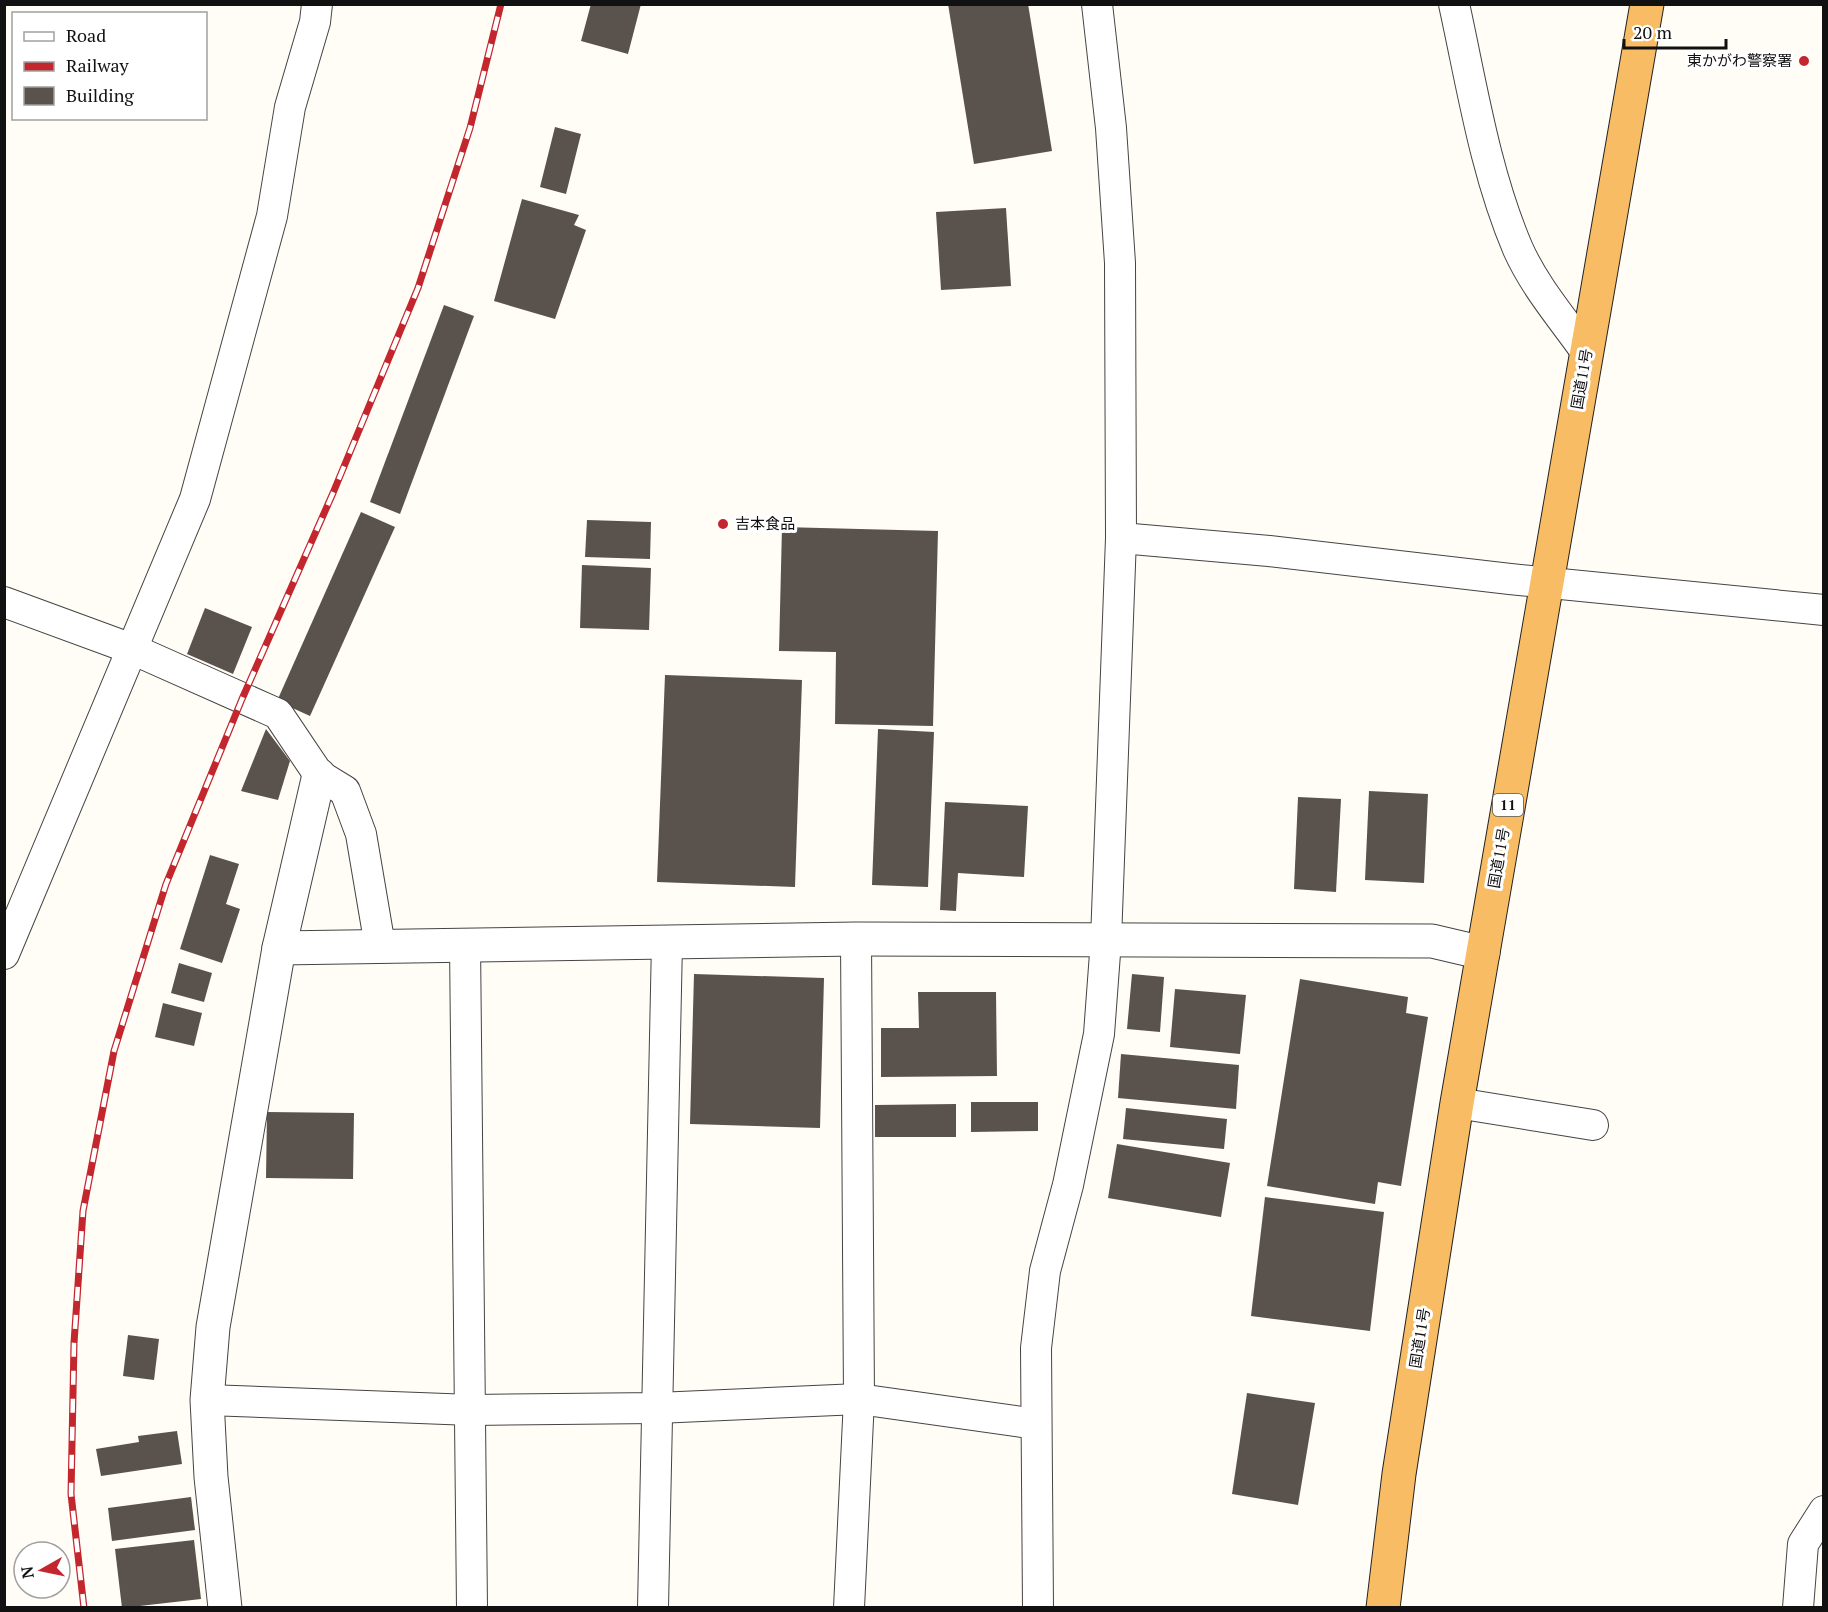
<svg xmlns="http://www.w3.org/2000/svg" width="1828" height="1612" font-family="'PT Serif','Noto Sans JP',serif">
	<style>
		.building { fill: #5a524d }
		.lines { fill: none; stroke-linecap: round; stroke-linejoin: round }
		.minor-casing { stroke: #444; stroke-width: 32 }
		.tertiary-casing { stroke: #444; stroke-width: 35 }
		.trunk-casing { stroke: #222; stroke-width: 35 }
		.minor { stroke: #fff; stroke-width: 30 }
		.tertiary { stroke: #fff; stroke-width: 33 }
		.trunk { stroke: #f7bc64; stroke-width: 33 }
		.rail-casing { stroke: #c4262e; stroke-width: 7 }
		.rail { stroke: #fff; stroke-width: 4.5; stroke-dasharray: 14; stroke-linecap: butt }
		.poi-dot { fill: #c4262e; stroke: #fff; stroke-width: 2 }
		.labels { text-anchor: middle; stroke-width: 6; stroke-linejoin: round; paint-order: stroke }
		.shield { fill: #fff; stroke: #585858; stroke-width: 1.5 }
		.shield-label { font-size: 14px; font-weight: bold; fill: #111 }
		.poi-label { font-size: 15px; fill: #111; stroke: #fff; text-anchor: end }
		.street-label { font-size: 15px; fill: #111; stroke: #fff }
	</style>
	<rect width="100%" height="100%" fill="#fffdf5"/>
	<!-- building -->
	<g class="building">
		<path d="M591,4H641L628,54L581,41Z"/>
		<path d="M948,4H1028L1052,151L974,164Z"/>
		<path d="M555,127L581,134L566,194L540,187Z"/>
		<path d="M522,199L579,215L574,225L586,230L555,319L494,301Z"/>
		<path d="M1006,208L1011,286L941,290L936,212Z"/>
		<path d="M444,305L474,316L400,514L370,502Z"/>
		<path d="M361,512L395,527L310,716L277,701Z"/>
		<path d="M587,520L651,522L650,559L585,557Z"/>
		<path d="M782,527L938,531L933,726L835,724L836,652L779,651Z"/>
		<path d="M582,565L651,568L649,630L580,628Z"/>
		<path d="M205,608L252,627L233,674L187,654Z"/>
		<path d="M665,675L802,680L795,887L657,882Z"/>
		<path d="M266,729L290,761L278,800L241,791Z"/>
		<path d="M878,729L934,732L928,887L872,885Z"/>
		<path d="M1369,791L1428,794L1424,883L1365,880Z"/>
		<path d="M1298,797L1341,799L1336,892L1294,889Z"/>
		<path d="M945,802L1028,806L1024,877L958,873L956,911L940,910Z"/>
		<path d="M210,855L239,864L226,904L240,909L222,963L180,949Z"/>
		<path d="M179,963L212,973L204,1002L171,993Z"/>
		<path d="M694,974L824,978L820,1128L690,1124Z"/>
		<path d="M1132,974L1164,977L1160,1032L1127,1029Z"/>
		<path d="M1300,979L1408,997L1406,1013L1428,1017L1401,1186L1378,1182L1375,1204L1267,1186Z"/>
		<path d="M1175,989L1246,995L1240,1054L1170,1047Z"/>
		<path d="M918,992H996L997,1076L881,1077V1028H919Z"/>
		<path d="M163,1003L202,1013L194,1046L155,1037Z"/>
		<path d="M1121,1054L1239,1065L1236,1109L1118,1098Z"/>
		<path d="M971,1102H1038V1131L971,1132Z"/>
		<path d="M956,1104V1137H875V1105Z"/>
		<path d="M1126,1108L1227,1119L1224,1149L1123,1139Z"/>
		<path d="M267,1112L354,1113L353,1179L266,1178Z"/>
		<path d="M1117,1144L1230,1163L1221,1217L1108,1198Z"/>
		<path d="M1265,1197L1384,1212L1370,1331L1251,1316Z"/>
		<path d="M128,1335L159,1339L154,1380L123,1376Z"/>
		<path d="M1247,1393L1315,1403L1298,1505L1232,1494Z"/>
		<path d="M177,1431L182,1464L101,1476L96,1449L139,1442L138,1436Z"/>
		<path d="M191,1497L195,1530L112,1541L108,1508Z"/>
		<path d="M194,1540L201,1599L122,1608L115,1549Z"/>
	</g>
	<g class="lines">
		<!-- minor casing -->
		<g class="minor-casing">
			<g id="minor">
				<path d="M1454,4C1472,86 1485,172 1518,249C1535,287 1563,319 1587,353"/>
				<path d="M1121,538L1269,551L1510,579L1824,610"/>
				<path d="M4,602L132,649L278,714L319,775L345,791L361,834L380,946"/>
				<path d="M465,944L472,1608"/>
				<path d="M4,954L195,499L272,216L290,107L315,22L317,4"/>
				<path d="M1457,1103L1593,1125"/>
				<path d="M207,1400L472,1410L657,1408L859,1399L1036,1424"/>
				<path d="M653,1608L667,942"/>
				<path d="M849,1608L859,1399L856,939"/>
				<path d="M1038,1608L1036,1348L1045,1271L1068,1185L1099,1034L1106,940L1121,538L1120,263L1111,128L1097,4"/>
				<path d="M1798,1608L1803,1544L1824,1511"/>
			</g>
		</g>
		<!-- tertiary casing -->
		<g class="tertiary-casing">
			<g id="tertiary">
				<path d="M279,948L856,939L1432,941L1483,953"/>
				<path d="M225,1608L211,1477L207,1400L213,1327L279,948L319,775"/>
			</g>
		</g>
		<!-- trunk casing -->
		<g class="trunk-casing">
			<path id="trunk" d="M1383,1608L1399,1474L1457,1103L1647,4"/>
		</g>
		<!-- minor -->
		<use href="#minor" class="minor"/>
		<!-- tertiary -->
		<use href="#tertiary" class="tertiary"/>
		<!-- trunk -->
		<use href="#trunk" class="trunk"/>
		<!-- rail casing -->
		<g class="rail-casing">
			<path id="rail" d="M84,1608L71,1494L74,1343L83,1211L114,1051L166,884L242,699L333,493L418,288L470,128L501,4"/>
		</g>
		<!-- rail -->
		<use href="#rail" class="rail"/>
	</g>
	<!-- markers -->
	<g class="poi-dot">
		<circle cx="1804" cy="61" r="6"/>
		<circle cx="723" cy="524" r="6"/>
	</g>
	<g class="labels">
		<!-- shield labels -->
		<rect class="shield" x="1493" y="794" width="30" height="22" rx="4.5"/>
		<g class="shield-label">
			<text x="1508" y="810">11</text>
		</g>
		<!-- poi labels -->
		<g class="poi-label">
			<text x="1792" y="66">東かがわ警察署</text>
			<text x="735" y="529" text-anchor="start">吉本食品</text>
		</g>
		<!-- street labels -->
		<g class="street-label">
			<text transform="translate(1582 379) rotate(-80)" y="5">国道11号</text>
			<text transform="translate(1499 858) rotate(-80)" y="5">国道11号</text>
			<text transform="translate(1420 1338) rotate(-81)" y="5">国道11号</text>
		</g>
	</g>
	<!-- border -->
	<rect width="1828" height="1612" fill="none" stroke="#111111" stroke-width="12"/>
	<!-- legend -->
	<rect x="12" y="12" width="195" height="108" fill="#ffffff" stroke="#a0a0a0" stroke-width="1.5"/>
	<rect x="24" y="32" width="30" height="9" fill="#ffffff" stroke="#a0a0a0" stroke-width="1.5"/>
	<text x="66" y="42" font-size="18" fill="#111111">Road</text>
	<rect x="24" y="62" width="30" height="9" fill="#c4262e" stroke="#a0a0a0" stroke-width="1.5"/>
	<text x="66" y="72" font-size="18" fill="#111111">Railway</text>
	<rect x="24" y="87" width="30" height="18" fill="#5a524d" stroke="#a0a0a0" stroke-width="1.5"/>
	<text x="66" y="102" font-size="18" fill="#111111">Building</text>
	<!-- north arrow -->
	<g transform="translate(42 1570) rotate(261)"><circle r="28" fill="#ffffff" stroke="#a0a0a0" stroke-width="1.5"/>
	<path d="M0-4.5L10 22L0 15L-10 22Z" fill="#c4262e"/>
	<text y="-9" font-size="16" font-weight="bold" text-anchor="middle" fill="#111111">N</text>
	</g>
	<!-- scale -->
	<path d="M1624 39v9h102v-9" fill="none" stroke="#111111" stroke-width="3"/>
	<text x="1633" y="39" font-size="18" fill="#111111" stroke="#ffffff" stroke-width="4.5" paint-order="stroke">20 m</text>
</svg>
